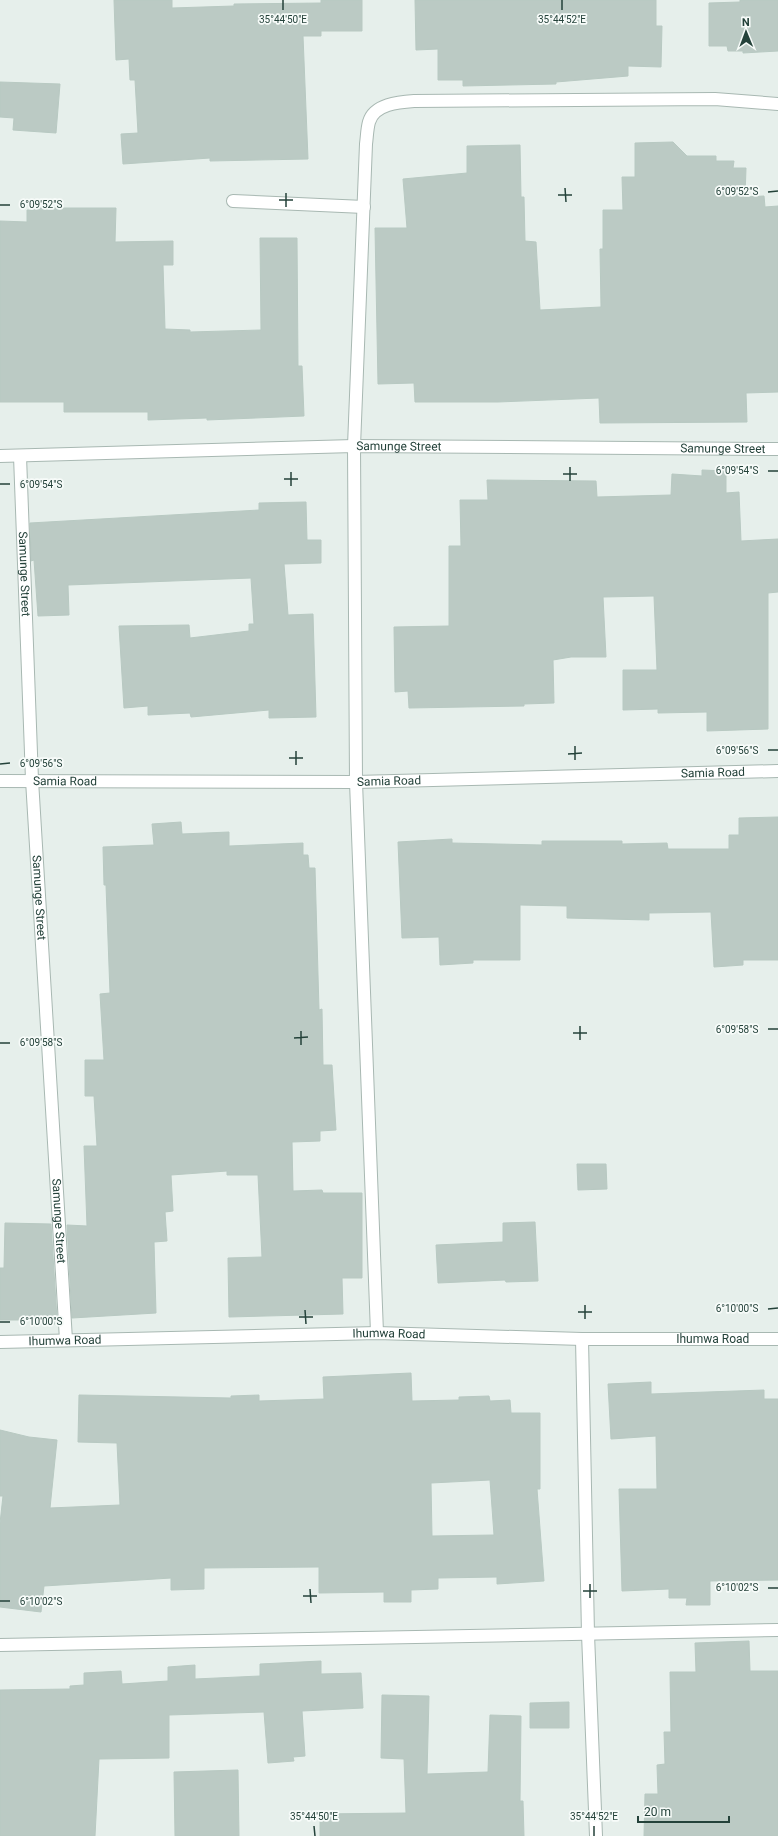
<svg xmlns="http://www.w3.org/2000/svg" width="778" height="1836" font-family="Roboto,sans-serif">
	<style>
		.building { fill: #bbcac4; stroke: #b8c9c2; fill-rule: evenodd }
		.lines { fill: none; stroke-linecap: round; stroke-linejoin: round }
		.minor-casing { stroke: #a8b8b2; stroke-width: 14 }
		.minor { stroke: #fff; stroke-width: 12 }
		.ticks { fill: none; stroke: #24423a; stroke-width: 1.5 }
		.labels { text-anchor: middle; stroke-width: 3.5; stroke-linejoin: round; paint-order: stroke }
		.street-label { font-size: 12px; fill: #24423a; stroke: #f7fbf9 }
		.ticks-label { font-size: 10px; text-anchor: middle; fill: #24423a; stroke: #f7fbf9; stroke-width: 3.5; stroke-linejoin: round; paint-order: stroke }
	</style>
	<rect width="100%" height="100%" fill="#e6efeb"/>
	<!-- building -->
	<g class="building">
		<path d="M114,0H172V8L234,6V4L321,3V0H362V31H321V36H303L308,159L210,161V158L123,164L121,134L138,133L135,80H130L129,59L116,60Z"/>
		<path d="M415,0H656V26H662L661,67L628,66V76L556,82V84L463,86V80H438V49L416,50Z"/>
		<path d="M740,0H778V51L743,53V51H728L727,46H709V3L740,2Z"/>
		<path d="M0,82L60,84L56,133L13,130L14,118L0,117Z"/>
		<path d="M673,142L687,156H716V161H734L733,168H746L745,197L764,196L765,207L778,206V392L746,393L747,422L600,423L599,398L498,402H415L414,383L378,384L375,228H407L403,179L467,173V146L520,145L521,197H524L525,241L536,242L540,310L601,307L600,249H603V210H623L622,177H635V143Z"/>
		<path d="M34,208H116L115,242L173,241V265H163L165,329L190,330V332L261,330L260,238H297L298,366H302L304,416L207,420V418L148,420V412H64V402H0V221L27,222V210H34Z"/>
		<path d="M702,470L726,471V493L739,492L741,541L778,539V592L768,593V729L707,731V712L658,713V709L623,710V670H657L654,596L603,597L606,657H571L553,660L554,703L524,704V706L409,708L408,691L395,692L394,627L449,626V546H461L460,500H488L487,480L596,481L597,497L671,495L672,474L702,476Z"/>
		<path d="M306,502L307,540H321V563L284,564L288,615L313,614L316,717L269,718V710L191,717L190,713L148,715V706L124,708L119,626L189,625L190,638L249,631V624H254L251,578L68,585L69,615L38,616L34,560L31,561L30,523L259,510V503Z"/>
		<path d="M778,817V960H743V965L714,967L711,912L649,913V920L567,918V906L520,905V960H473V963L440,965L439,937L402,938L398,842L452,839V843L542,845V841H622V844L667,843L668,849H729V835H739V818Z"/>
		<path d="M181,822L182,834L229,832V846L303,843V855H308L309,868H315L319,1010L322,1009L323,1065H332L336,1130L320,1131V1141L292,1142L293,1191L322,1190L323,1193H362V1278H342L343,1314L229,1317L228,1258L262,1257L258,1175H227V1171L171,1175L173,1211L165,1212L167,1241L154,1242L156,1313L72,1318L67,1225L87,1226L84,1146H97L94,1096H85V1060H104L100,994L110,993L106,885H104L103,847L154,845L152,824Z"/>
		<path d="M577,1164H606L607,1189L578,1190Z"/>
		<path d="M535,1222L538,1281L506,1282L505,1280L438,1283L436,1245L503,1242V1223Z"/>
		<path d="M5,1223L51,1224L57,1319H55V1324H31V1320H0V1268H4Z"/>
		<path d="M411,1373L412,1401L459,1400V1397L489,1396L490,1401L510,1400L511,1413H540V1489H537L544,1581L497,1584V1577L438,1578V1589L411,1590V1602H384V1592L319,1593V1567L204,1568V1589L171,1590V1578L44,1586L41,1612L0,1607V1523L3,1496H0V1430L29,1437L57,1440L50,1508L120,1505L117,1443L78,1442L79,1395L231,1398V1396L259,1395V1401L324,1399L323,1377ZM490,1480L494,1535L432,1536L431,1483Z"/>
		<path d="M651,1382V1394L764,1390V1399H778V1580L710,1581V1605H686L687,1598H669V1589L622,1591L619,1489H657L656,1436L611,1439L608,1384Z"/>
		<path d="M749,1641L750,1671H778V1836H644L645,1794H658L657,1765L665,1764L664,1732H671L670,1672H696L695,1643Z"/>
		<path d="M321,1661V1674L361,1673L363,1708L302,1711L305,1756L293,1757L294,1761L268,1763L264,1712L169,1715V1758L99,1759L95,1836H0V1690L70,1689V1686L84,1685V1673L121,1671L122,1684L168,1681V1667L195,1665V1679L260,1676V1664Z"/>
		<path d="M382,1695L429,1696L427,1774L488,1772L490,1715L521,1716L520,1801H523L524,1836H320V1814L406,1813L404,1759L381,1758Z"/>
		<path d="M569,1702V1728H530V1703Z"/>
		<path d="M238,1770L239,1836H175L174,1772Z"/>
	</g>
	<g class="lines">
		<!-- minor casing -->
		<g class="minor-casing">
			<g id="minor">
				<path d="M233,201L364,207"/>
				<path id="s1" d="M0,456L354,446L778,449"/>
				<path id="s2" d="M20,456L32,780L66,1340"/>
				<path id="s3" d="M0,781L356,782L778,771"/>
				<path d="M377,1333L356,782L354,446L366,144C367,137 367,129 369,122C374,104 399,102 414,101L715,99L778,104"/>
				<path d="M582,1339L588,1634L596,1836"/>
				<path id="s4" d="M0,1342L377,1333L582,1339H778"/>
				<path d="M0,1645L778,1630"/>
			</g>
		</g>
		<!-- minor -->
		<use href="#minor" class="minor"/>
	</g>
	<!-- ticks -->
	<path class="ticks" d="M283,0V10M562,0V10M565,188L566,202M768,192L778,191M286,193V207M558,195H572M279,200H293M0,205H10M570,467V481M768,471H778M291,472V486M563,474H577M284,479H298M0,484H10M575,746V760M768,750H778M296,751V765M568,754L582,753M289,758H303M0,764L10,763M580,1026V1040M768,1029H778M301,1031V1045M573,1033H587M294,1038L308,1037M0,1043H10M585,1305V1319M768,1309L778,1308M305,1310L306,1324M578,1312H592M299,1317H313M0,1322H10M590,1584V1598M768,1588H778M310,1589L311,1603M583,1591H597M303,1596H317M0,1601H10M314,1826L315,1836M594,1826V1836"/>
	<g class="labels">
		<!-- street labels -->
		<g class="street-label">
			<text dy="4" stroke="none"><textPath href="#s1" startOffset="399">Samunge Street</textPath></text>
			<text dy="4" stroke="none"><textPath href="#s1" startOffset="723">Samunge Street</textPath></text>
			<text dy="4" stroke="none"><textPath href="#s2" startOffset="118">Samunge Street</textPath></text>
			<text dy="4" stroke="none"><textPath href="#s3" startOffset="713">Samia Road</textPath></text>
			<text dy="4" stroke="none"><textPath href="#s3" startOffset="65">Samia Road</textPath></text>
			<text dy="4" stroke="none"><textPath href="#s3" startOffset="389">Samia Road</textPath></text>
			<text dy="4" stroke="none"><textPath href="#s2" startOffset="442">Samunge Street</textPath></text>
			<text dy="4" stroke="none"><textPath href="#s2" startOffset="766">Samunge Street</textPath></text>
			<text dy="4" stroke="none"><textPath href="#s4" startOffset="389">Ihumwa Road</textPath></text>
			<text dy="4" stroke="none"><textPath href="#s4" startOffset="713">Ihumwa Road</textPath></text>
			<text dy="4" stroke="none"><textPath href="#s4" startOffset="65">Ihumwa Road</textPath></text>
		</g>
	</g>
	<g class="ticks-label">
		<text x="283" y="23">35°44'50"E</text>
		<text x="562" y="23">35°44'52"E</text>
		<text x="737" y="195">6°09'52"S</text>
		<text x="41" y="208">6°09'52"S</text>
		<text x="737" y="474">6°09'54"S</text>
		<text x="41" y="488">6°09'54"S</text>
		<text x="737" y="754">6°09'56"S</text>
		<text x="41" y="767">6°09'56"S</text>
		<text x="737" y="1033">6°09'58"S</text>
		<text x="41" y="1046">6°09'58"S</text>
		<text x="737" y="1312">6°10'00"S</text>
		<text x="41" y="1325">6°10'00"S</text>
		<text x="737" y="1591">6°10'02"S</text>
		<text x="41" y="1605">6°10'02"S</text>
		<text x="314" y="1820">35°44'50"E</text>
		<text x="594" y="1820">35°44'52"E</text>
	</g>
	<!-- north arrow -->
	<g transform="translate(746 32) rotate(359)" stroke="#f7fbf9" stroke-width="3" paint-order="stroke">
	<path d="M0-3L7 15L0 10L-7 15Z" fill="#24423a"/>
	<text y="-6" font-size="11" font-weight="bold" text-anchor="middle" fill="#24423a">N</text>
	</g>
	<!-- scale -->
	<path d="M638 1816v6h91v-6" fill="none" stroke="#24423a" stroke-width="2"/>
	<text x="644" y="1816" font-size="12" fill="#24423a" stroke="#f7fbf9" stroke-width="3" paint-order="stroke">20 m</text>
</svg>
